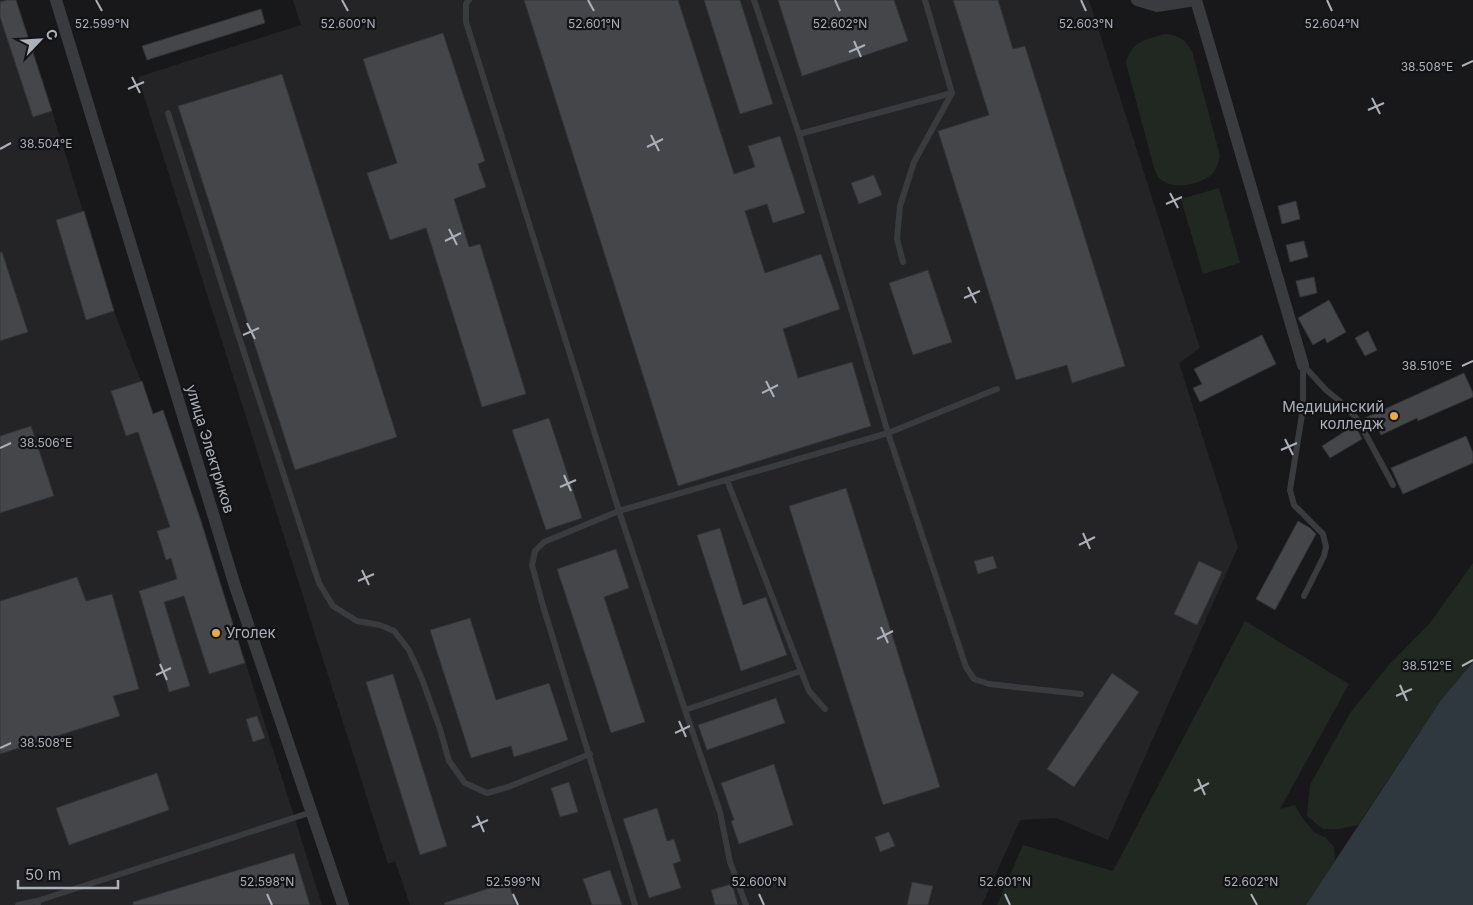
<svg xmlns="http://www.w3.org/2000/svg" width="1473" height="905" font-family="Inter,sans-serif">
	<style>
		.built { fill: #242427 }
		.green { fill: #202821 }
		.water { fill: #2f383e }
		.building { fill: #45464a; stroke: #323336 }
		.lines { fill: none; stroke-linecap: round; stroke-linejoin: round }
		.service { stroke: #393b3f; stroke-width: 6 }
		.minor { stroke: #393b3f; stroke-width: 12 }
		.ticks { fill: none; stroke: #abb0b9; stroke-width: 2 }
		.poi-dot { fill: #e9aa42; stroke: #131315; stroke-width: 2 }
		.labels { text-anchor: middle; stroke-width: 4.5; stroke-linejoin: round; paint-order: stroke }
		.poi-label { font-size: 15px; fill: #abb0b9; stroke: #131315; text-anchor: end }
		.street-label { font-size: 15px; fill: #abb0b9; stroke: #131315 }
		.ticks-label { font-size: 12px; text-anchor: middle; fill: #abb0b9; stroke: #131315; stroke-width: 4.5; stroke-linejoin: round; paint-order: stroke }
	</style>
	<rect width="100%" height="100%" fill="#18181a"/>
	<!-- built -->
	<g class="built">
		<path d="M0,0H16L52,111L114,311L153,413L163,410L200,518L322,905H0Z"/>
		<path d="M293,0H1089L1200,348L1179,363L1238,547L1108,840L1056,818L1020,820L982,905H410L395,861L388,864L138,77L301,25Z"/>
	</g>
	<!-- green -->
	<g class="green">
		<path d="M1165,34C1178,35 1185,39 1192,51L1220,156C1218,162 1217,169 1212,174C1202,184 1175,190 1163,181C1158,178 1156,173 1154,168L1126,63C1131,41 1145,40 1165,34Z"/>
		<path d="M1219,188L1240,263L1203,274L1181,199Z"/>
		<path d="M1473,563V662L1441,700L1358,825L1339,829H1323L1307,816L1310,785L1350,713L1388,666L1430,623Z"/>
		<path d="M1245,621L1349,684L1280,809L1295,805L1301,816L1314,832L1326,838L1334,847L1335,861L1306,905H997L1023,845L1113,871Z"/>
	</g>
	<!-- water -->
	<path class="water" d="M1473,662V905H1306L1441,700Z"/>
	<!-- building -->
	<g class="building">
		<path d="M7,0H16L52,111L33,117L0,17V2Z"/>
		<path d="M524,0H678L734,174L755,167L748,146L780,136L805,213L773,223L767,204L745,211L765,273L821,254L840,309L783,329L798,378L852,362L871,426L678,486Z"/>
		<path d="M704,0H740L773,104L740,114Z"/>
		<path d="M778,0H894L908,41L802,76Z"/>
		<path d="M953,0H998L1013,49L1025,46L1125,366L1072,383L1067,365L1016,380L938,131L989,115Z"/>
		<path d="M261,9L265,23L147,60L142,46Z"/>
		<path d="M443,33L485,161L478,164L486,187L454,199L469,247L480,244L526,394L482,407L426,228L390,240L367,173L397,163L363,59Z"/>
		<path d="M282,74L397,437L295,470L178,106Z"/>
		<path d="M874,175L882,195L859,204L851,183Z"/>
		<path d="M1296,201L1300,219L1282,224L1278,206Z"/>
		<path d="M84,211L114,311L86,320L56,220Z"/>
		<path d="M1304,241L1308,257L1290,262L1286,245Z"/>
		<path d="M2,252L28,332L0,341V253Z"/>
		<path d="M928,270L952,342L913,355L889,283Z"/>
		<path d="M1314,277L1317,293L1300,297L1296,281Z"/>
		<path d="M1329,300L1346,332L1327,343L1325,338L1313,345L1298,318Z"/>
		<path d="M1368,331L1377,350L1365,356L1355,338Z"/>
		<path d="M1262,335L1276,364L1200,402L1193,388L1202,384L1194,369Z"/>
		<path d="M1464,373L1473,393V397L1418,421L1417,418L1381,435L1378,429L1371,433L1363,419L1365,418Z"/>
		<path d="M142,381L153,414L163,410L200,518L245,663L209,674L184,596L164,602L190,686L169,692L139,591L177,579L171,558L166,560L157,531L170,527L138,432L126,436L111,391Z"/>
		<path d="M549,418L582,518L546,530L512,430Z"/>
		<path d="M1355,425L1362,439L1330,458L1322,446Z"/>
		<path d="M31,426L54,496L0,513V436Z"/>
		<path d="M1466,436L1473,453V463L1403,494L1391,468Z"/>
		<path d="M846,488L940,787L883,805L789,506Z"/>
		<path d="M1298,521L1310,528L1316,534L1275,610L1256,599Z"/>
		<path d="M720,528L743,605L766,597L787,655L741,671L697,535Z"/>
		<path d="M616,549L629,588L604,597L645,722L611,733L557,569Z"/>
		<path d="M993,556L997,568L978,574L974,561Z"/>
		<path d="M1199,561L1222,572L1197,625L1174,614Z"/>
		<path d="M77,577L86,601L112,594L139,689L113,696L120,716L0,754V601Z"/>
		<path d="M470,618L496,700L549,683L568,740L514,757L511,746L471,758L430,630Z"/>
		<path d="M1112,673L1139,692L1074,787L1047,769Z"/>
		<path d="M393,674L447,846L420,855L366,682Z"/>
		<path d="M776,698L785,723L707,750L698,725Z"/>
		<path d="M257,716L265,738L253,742L246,719Z"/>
		<path d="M774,764L793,825L739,844L731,821L734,820L721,783Z"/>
		<path d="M157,773L169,810L69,845L56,808Z"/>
		<path d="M569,782L578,812L560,817L551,788Z"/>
		<path d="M657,808L667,841L674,839L681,861L673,864L681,888L649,898L623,819Z"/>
		<path d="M889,832L895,846L880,852L875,837Z"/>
		<path d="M294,853L310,905H133V902Z"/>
		<path d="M610,870L622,905H592L583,879Z"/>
		<path d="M508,882L516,905H445L444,903Z"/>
		<path d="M912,882L933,886L928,905H907Z"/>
		<path d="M732,884L738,905H715L711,890Z"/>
	</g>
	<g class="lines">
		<!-- service -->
		<g class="service">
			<path d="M469,0L466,4V22L619,511L685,710L720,812L730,862L746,905"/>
			<path d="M754,0L799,134L888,433L966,667L974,679L989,684L1081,694"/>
			<path d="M168,113L226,297L319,583L333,606L357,621L380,625L394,631L409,650L422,679L440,729L449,761L465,783L487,793L508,787L590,754"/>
			<path d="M799,134L952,93"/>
			<path d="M903,262L897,239L900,206L914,162L952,93L925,0"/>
			<path d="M1303,365V408L1290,490L1294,505L1323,534L1326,547L1324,556L1304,596"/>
			<path d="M1303,365L1326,390L1342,403L1358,420L1393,485"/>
			<path d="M727,480L801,671L809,691L825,709"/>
			<path d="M685,710L801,671"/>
			<path d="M18,905L37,901"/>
			<path d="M38,905L37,901L312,812"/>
			<path d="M635,905L543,606L532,565L535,551L544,542L619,511L888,433L997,389"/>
		</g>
		<!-- minor -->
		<g class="minor">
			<path d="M56,0L235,586L343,905"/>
			<path d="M1137,0L1157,6L1195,0"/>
			<path d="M1196,0L1303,365"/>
		</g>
	</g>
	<!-- ticks -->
	<path class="ticks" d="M96,0L102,11M342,0L348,11M588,0L594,11M835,0L840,11M1081,0L1086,11M1327,0L1332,11M854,41L861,57M849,52L865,45M1462,66L1473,61M132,77L140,93M128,89L144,82M1372,98L1380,114M1368,110L1384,103M651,135L659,151M647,147L663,139M0,149L11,143M1170,193L1178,208M1166,204L1182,197M449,229L457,245M445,241L461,233M968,287L976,303M964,298L980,291M247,323L255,339M243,335L259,328M1462,366L1473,361M766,381L774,397M762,393L778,385M1285,439L1293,455M0,448L11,443M1281,450L1297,443M564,475L571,491M560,487L576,480M1083,533L1090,549M1079,545L1095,537M362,570L369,585M358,581L374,574M881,627L888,643M877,639L893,631M160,664L167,680M1462,666L1473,660M156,675L171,668M1400,685L1407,701M1396,696L1412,689M679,721L686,737M675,733L690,726M0,748L11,743M1198,779L1205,795M1194,791L1209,783M477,816L484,832M472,827L488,820M267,894L272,905M513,894L518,905M759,894L764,905M1005,894L1010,905M1251,894L1257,905"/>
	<!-- markers -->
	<g class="poi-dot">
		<circle cx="1394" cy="416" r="5"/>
		<circle cx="216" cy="633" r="5"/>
	</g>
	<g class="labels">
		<!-- poi labels -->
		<g class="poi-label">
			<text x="1384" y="412">Медицинский<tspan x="1384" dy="17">колледж</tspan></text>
			<text x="226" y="638" text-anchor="start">Уголек</text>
		</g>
		<!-- street labels -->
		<g class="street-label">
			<text transform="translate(210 449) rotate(73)" y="5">улица Электриков</text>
		</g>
	</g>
	<g class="ticks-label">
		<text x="102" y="28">52.599°N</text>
		<text x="348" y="28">52.600°N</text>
		<text x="594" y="28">52.601°N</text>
		<text x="840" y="28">52.602°N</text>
		<text x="1086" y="28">52.603°N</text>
		<text x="1332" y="28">52.604°N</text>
		<text x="1427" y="71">38.508°E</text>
		<text x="46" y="148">38.504°E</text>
		<text x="1427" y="370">38.510°E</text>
		<text x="46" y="447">38.506°E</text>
		<text x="1427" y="670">38.512°E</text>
		<text x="46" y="747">38.508°E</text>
		<text x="1251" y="886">52.602°N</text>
		<text x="267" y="886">52.598°N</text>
		<text x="513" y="886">52.599°N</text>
		<text x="759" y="886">52.600°N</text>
		<text x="1005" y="886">52.601°N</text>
	</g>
	<!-- north arrow -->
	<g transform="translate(40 40) rotate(65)" stroke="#131315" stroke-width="4" paint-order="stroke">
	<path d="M0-4L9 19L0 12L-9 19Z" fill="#abb0b9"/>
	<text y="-8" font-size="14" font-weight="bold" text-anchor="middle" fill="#abb0b9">С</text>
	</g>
	<!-- scale -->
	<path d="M18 880v8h100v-8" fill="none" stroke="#abb0b9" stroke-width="2.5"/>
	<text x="25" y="880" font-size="15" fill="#abb0b9" stroke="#131315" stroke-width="4" paint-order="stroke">50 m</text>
</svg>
